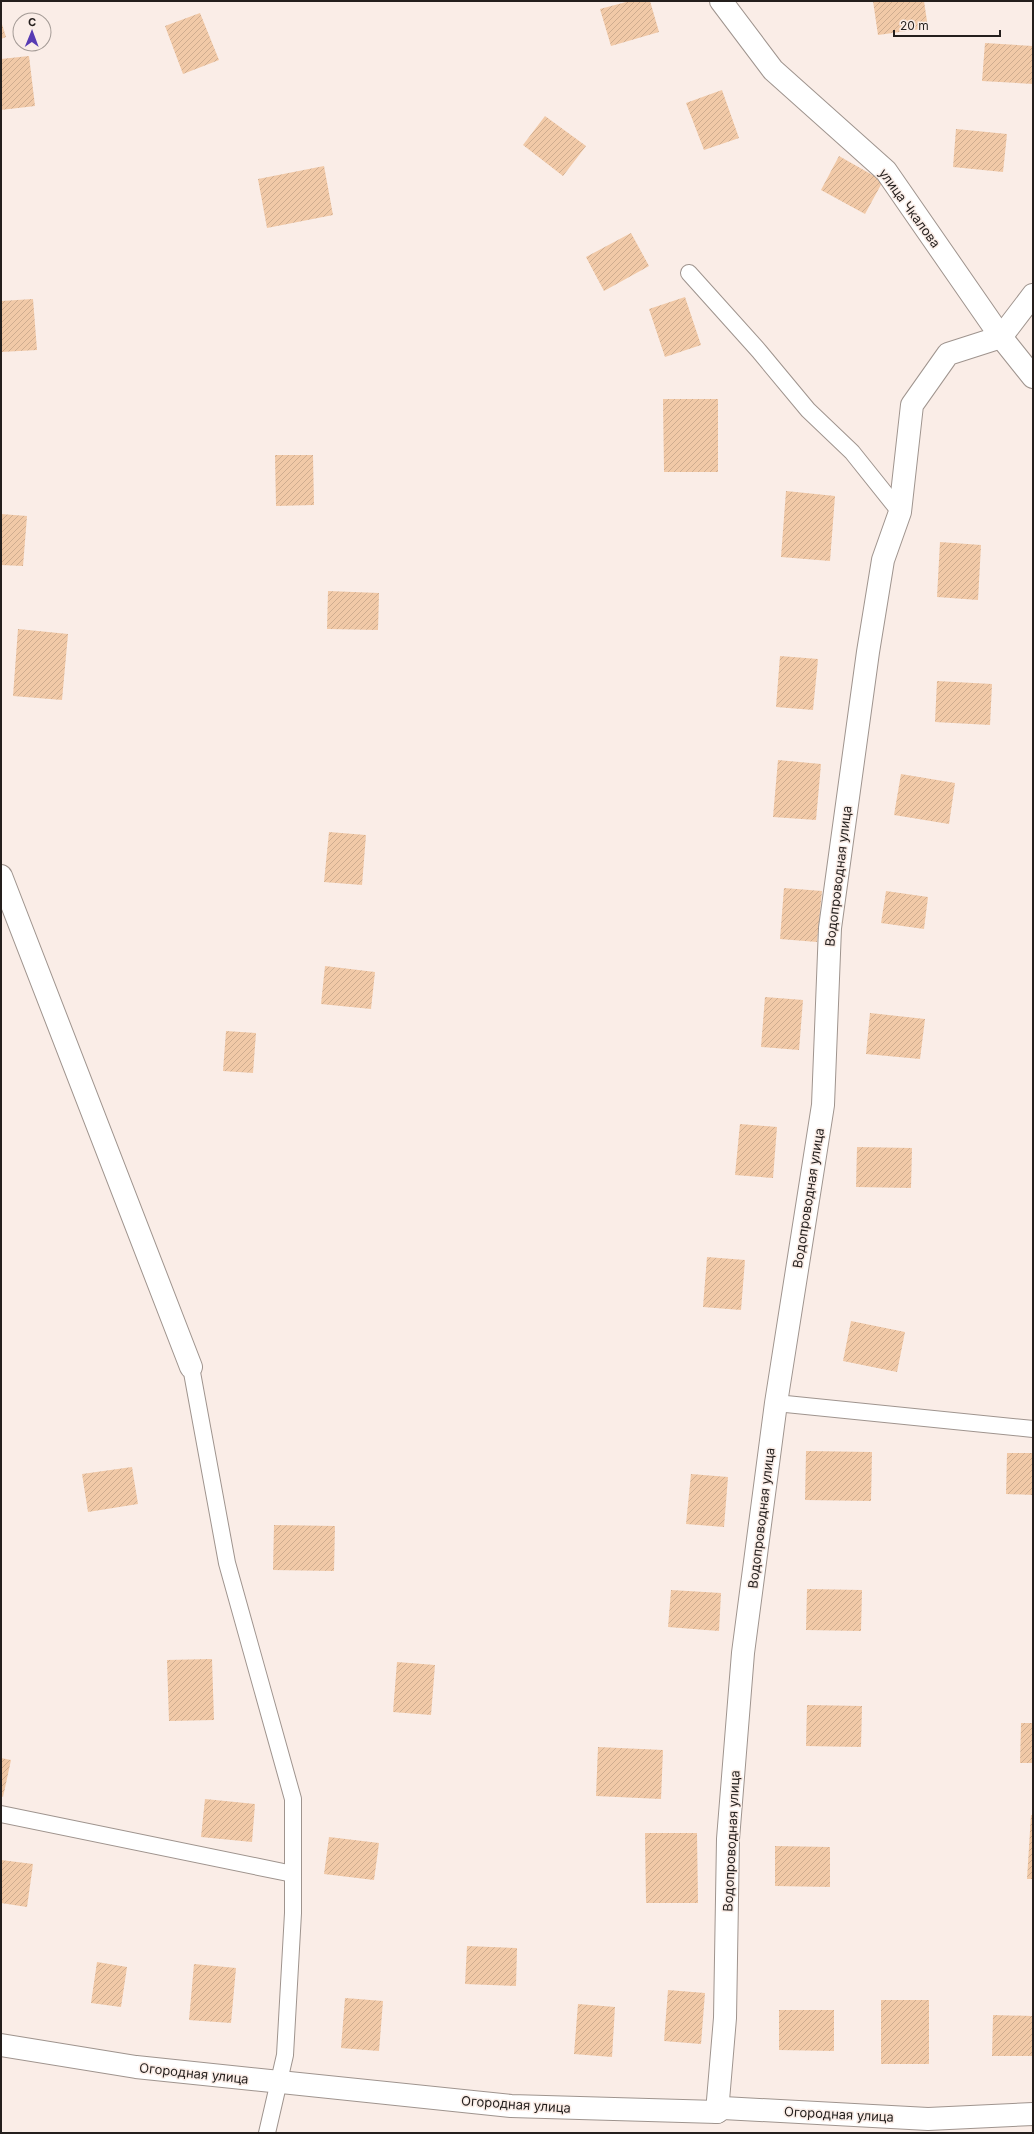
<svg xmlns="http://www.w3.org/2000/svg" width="1034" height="2134" font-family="Inter,sans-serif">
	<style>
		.building { fill: url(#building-hatch) }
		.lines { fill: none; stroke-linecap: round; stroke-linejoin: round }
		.service-casing { stroke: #9f948e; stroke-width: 18 }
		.minor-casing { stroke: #9f948e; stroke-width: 24 }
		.service { stroke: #fff; stroke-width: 16 }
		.minor { stroke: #fff; stroke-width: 22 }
		.labels { text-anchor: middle; stroke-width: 3; stroke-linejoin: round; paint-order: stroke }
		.street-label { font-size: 13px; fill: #241f1d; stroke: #faede7 }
	</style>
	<defs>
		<pattern id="building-hatch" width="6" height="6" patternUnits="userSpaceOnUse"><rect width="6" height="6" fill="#f1c9a7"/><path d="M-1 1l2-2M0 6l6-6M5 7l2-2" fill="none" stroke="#ceac8f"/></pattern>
	</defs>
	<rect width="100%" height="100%" fill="#faede7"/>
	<!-- building -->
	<g class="building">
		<path d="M630,1H650L659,32L611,46L600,9Z"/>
		<path d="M873,1H924L928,28L878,35Z"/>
		<path d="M200,13L219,60L183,74L165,26Z"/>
		<path d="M1,21L6,37L1,39Z"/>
		<path d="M985,43L1033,46V84L982,81Z"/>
		<path d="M29,56L35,106L1,110V59Z"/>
		<path d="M722,90L739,138L704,150L686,103Z"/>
		<path d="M545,116L586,146L563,176L523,145Z"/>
		<path d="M956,129L1007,134L1003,172L953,167Z"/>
		<path d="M839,156L883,181L865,214L821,190Z"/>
		<path d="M324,166L333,215L267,228L258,179Z"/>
		<path d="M631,233L649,266L604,291L586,257Z"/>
		<path d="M685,297L701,345L665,357L649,309Z"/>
		<path d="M33,299L37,350L1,352V301Z"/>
		<path d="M663,399H718V472H664Z"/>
		<path d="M275,455H313L314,505L276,506Z"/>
		<path d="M786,491L835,496L830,561L781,557Z"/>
		<path d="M1,514L27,516L23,566L1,565Z"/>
		<path d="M940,542L981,545L978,600L937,597Z"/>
		<path d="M328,591L379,593L378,630L327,629Z"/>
		<path d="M18,629L68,634L62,700L13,696Z"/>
		<path d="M780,656L818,659L813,710L776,707Z"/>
		<path d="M937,681L992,684L990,725L935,722Z"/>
		<path d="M778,760L821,764L816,820L773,817Z"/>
		<path d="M901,774L955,783L949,824L894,815Z"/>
		<path d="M329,832L366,835L362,885L324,882Z"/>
		<path d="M784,888L822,891L817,942L780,939Z"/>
		<path d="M886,891L928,897L924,929L881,923Z"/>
		<path d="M325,966L375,972L371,1009L321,1004Z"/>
		<path d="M765,997L803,1000L799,1050L761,1047Z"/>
		<path d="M870,1013L925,1019L920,1059L866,1054Z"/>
		<path d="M226,1031L256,1033L253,1073L223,1071Z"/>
		<path d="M740,1124L777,1127L773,1178L735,1175Z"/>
		<path d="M857,1147L912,1148L911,1188L856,1187Z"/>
		<path d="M707,1257L745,1260L741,1310L703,1307Z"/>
		<path d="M851,1321L905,1332L897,1372L843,1361Z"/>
		<path d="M806,1451L872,1452L871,1501L805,1500Z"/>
		<path d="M1007,1453H1033V1495L1006,1494Z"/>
		<path d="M132,1467L138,1504L88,1512L82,1474Z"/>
		<path d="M691,1474L728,1477L724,1527L686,1524Z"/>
		<path d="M274,1525L335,1526L334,1571L273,1570Z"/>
		<path d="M807,1589L862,1590L861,1631L806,1630Z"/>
		<path d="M671,1590L721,1593L719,1631L668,1627Z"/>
		<path d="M212,1659L214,1720L169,1721L167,1660Z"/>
		<path d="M397,1662L435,1665L431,1715L393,1712Z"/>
		<path d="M807,1705L862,1706L861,1747L806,1746Z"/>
		<path d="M1021,1723H1033V1763H1020Z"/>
		<path d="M598,1747L663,1750L661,1799L596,1796Z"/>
		<path d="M1,1758L11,1760L3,1797L1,1796Z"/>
		<path d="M205,1799L255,1804L252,1842L201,1837Z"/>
		<path d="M1031,1815H1033V1879H1027Z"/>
		<path d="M645,1833H697L698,1903H646Z"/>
		<path d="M329,1837L379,1843L374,1880L324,1874Z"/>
		<path d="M775,1846L830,1847V1887L775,1886Z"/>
		<path d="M1,1860L33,1864L27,1907L1,1903Z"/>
		<path d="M467,1946L517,1948L516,1986L465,1984Z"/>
		<path d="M97,1962L127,1967L121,2007L91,2003Z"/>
		<path d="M194,1964L236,1968L231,2023L189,2020Z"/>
		<path d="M668,1990L705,1993L701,2044L664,2041Z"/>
		<path d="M345,1998L383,2001L379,2051L341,2048Z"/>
		<rect x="881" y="2000" width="48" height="64"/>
		<path d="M578,2004L615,2007L612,2057L574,2054Z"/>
		<path d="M779,2010H834V2051L779,2050Z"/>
		<path d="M993,2015L1033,2016V2056H992Z"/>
	</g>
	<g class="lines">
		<!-- service casing -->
		<g class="service-casing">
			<g id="service">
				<path d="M689,273L759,351L808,410L852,452L900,512"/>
				<path d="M191,1367L227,1563L293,1799V1913L285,2055L267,2133"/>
				<path d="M776,1403L1033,1429"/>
				<path d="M1,1814L293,1874"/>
			</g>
		</g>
		<!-- minor casing -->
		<g class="minor-casing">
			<g id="minor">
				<path d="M721,1L773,70L886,171L1001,337L1033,377"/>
				<path d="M1,876L191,1367"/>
				<path d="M1,2045L136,2067L511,2106L717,2112L723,2108L928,2119L1033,2114"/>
				<path d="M717,2112L725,2018L728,1839L743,1653L776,1403L823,1105L830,928L868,652L883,560L900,512L912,405L948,354L1001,337L1033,295"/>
			</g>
		</g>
		<!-- service -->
		<use href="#service" class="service"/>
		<!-- minor -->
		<use href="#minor" class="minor"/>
	</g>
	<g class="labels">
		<!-- street labels -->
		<g class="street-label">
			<text transform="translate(910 208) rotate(54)" y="5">улица Чкалова</text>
			<text transform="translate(838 876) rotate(-83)" y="5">Водопроводная улица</text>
			<text transform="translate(808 1198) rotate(-81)" y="5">Водопроводная улица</text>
			<text transform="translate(761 1518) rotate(-83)" y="5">Водопроводная улица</text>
			<text transform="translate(731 1841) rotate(-87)" y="5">Водопроводная улица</text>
			<text transform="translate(194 2073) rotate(6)" y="5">Огородная улица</text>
			<text transform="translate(516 2104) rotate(4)" y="5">Огородная улица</text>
			<text transform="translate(839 2114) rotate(3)" y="5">Огородная улица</text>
		</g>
	</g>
	<!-- border -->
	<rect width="1034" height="2134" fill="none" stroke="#241f1d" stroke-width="4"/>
	<!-- north arrow -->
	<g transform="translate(32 32) rotate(1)"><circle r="19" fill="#faede7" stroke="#a49b96"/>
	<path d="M0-3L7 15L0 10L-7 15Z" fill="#573bb3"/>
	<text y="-6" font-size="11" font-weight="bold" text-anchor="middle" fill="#241f1d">С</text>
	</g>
	<!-- scale -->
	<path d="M894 30v6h106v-6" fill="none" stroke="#241f1d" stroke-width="2"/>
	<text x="900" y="30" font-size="12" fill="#241f1d" stroke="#faede7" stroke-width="3" paint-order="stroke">20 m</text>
</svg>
